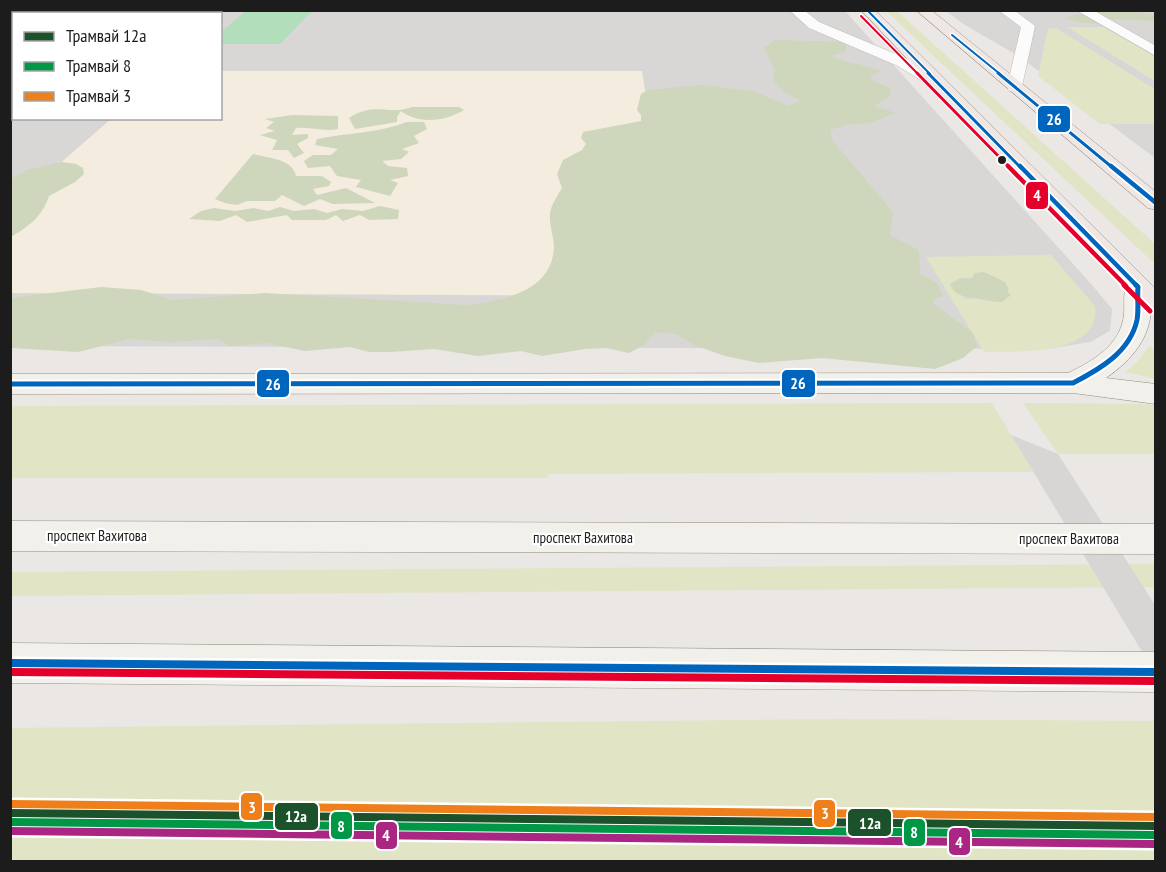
<svg xmlns="http://www.w3.org/2000/svg" width="1166" height="872" font-family="'PT Sans Narrow',sans-serif">
	<style>
		.residential { fill: #d9d7d6; fill-rule: evenodd }
		.education { fill: #f4ecdf }
		.grass { fill: #e1e5c5; fill-rule: evenodd }
		.forest { fill: #ced6bb }
		.pitch { fill: #b2debc }
		.parking { fill: #d8d7d5 }
		.pier { fill: #d7d6d5 }
		.lines { fill: none; stroke-linecap: round; stroke-linejoin: round }
		.street-casing { stroke: #bdbcbb; stroke-width: 1 }
		.secondary-casing { stroke: #938d7e; stroke-width: 1 }
		.primary-casing { stroke: #9e8d83; stroke-width: 1 }
		.street { fill: #fcfbfb; fill-rule: evenodd }
		.secondary { fill: #f2f0ea; fill-rule: evenodd }
		.primary { fill: #efe7e4; fill-rule: evenodd }
		.bus-1-far4-casing { stroke: #fff; stroke-width: 4.5 }
		.bus-1-far3-casing { stroke: #fff; stroke-width: 5 }
		.bus-1-far2-casing { stroke: #fff; stroke-width: 8 }
		.bus-1-far1-casing { stroke: #fff; stroke-width: 9 }
		.bus-1-casing { stroke: #fff; stroke-width: 13 }
		.bus-2-far4-casing { stroke: #fff; stroke-width: 4.5 }
		.bus-2-far3-casing { stroke: #fff; stroke-width: 5 }
		.bus-2-far2-casing { stroke: #fff; stroke-width: 8 }
		.bus-2-far1-casing { stroke: #fff; stroke-width: 9 }
		.bus-2-casing { stroke: #fff; stroke-width: 13 }
		.bus-1-far4 { stroke: #0065bd; stroke-width: 2 }
		.bus-1-far3 { stroke: #0065bd; stroke-width: 3 }
		.bus-1-far2 { stroke: #0065bd; stroke-width: 4.5 }
		.bus-1-far1 { stroke: #0065bd; stroke-width: 5 }
		.bus-1 { stroke: #0065bd; stroke-width: 8 }
		.bus-2-far4 { stroke: #e4002b; stroke-width: 2 }
		.bus-2-far3 { stroke: #e4002b; stroke-width: 3 }
		.bus-2-far2 { stroke: #e4002b; stroke-width: 4.5 }
		.bus-2-far1 { stroke: #e4002b; stroke-width: 5 }
		.bus-2 { stroke: #e4002b; stroke-width: 8 }
		.tram-1-casing { stroke: #fff; stroke-width: 13 }
		.tram-2-casing { stroke: #fff; stroke-width: 13 }
		.tram-3-casing { stroke: #fff; stroke-width: 13 }
		.tram-4-casing { stroke: #fff; stroke-width: 13 }
		.tram-1 { stroke: #1b522b; stroke-width: 8 }
		.tram-2 { stroke: #009746; stroke-width: 8 }
		.tram-3 { stroke: #ef7f1b; stroke-width: 8 }
		.tram-4 { stroke: #a92683; stroke-width: 8 }
		.bus-dot { fill: #1c1c1c; stroke: #fff; stroke-width: 2 }
		.labels { text-anchor: middle; stroke-width: 4.5; stroke-linejoin: round; paint-order: stroke }
		.street-label { font-size: 15px; fill: #1c1c1c; stroke: #fff }
		.line-badge { stroke: #fff; stroke-width: 2 }
		.badge-label { font-size: 16px; text-anchor: middle; font-weight: bold; fill: #fff }
	</style>
	<rect width="100%" height="100%" fill="#eae7e4"/>
	<!-- residential -->
	<g class="residential">
		<path d="M11,10L845,11L1092,285L1112,309L1110,331L1090,342L1048,349L11,346ZM14,14H220V118H14Z"/>
		<path d="M946,11H1155V158L1020,57L965,25Z"/>
	</g>
	<!-- education -->
	<path class="education" d="M221,71H642L677,296L11,293L10,207L111,119L220,118Z"/>
	<!-- grass -->
	<g class="grass">
		<path d="M886,11H897L1155,244V264Z"/>
		<path d="M1067,27H1104L1155,56V81Z"/>
		<path d="M1056,28L1155,89V124H1100L1038,76L1048,29Z"/>
		<path d="M1051,255L1095,306C1101,357 1017,351 984,352L926,257ZM961,278H995L1005,282L1006,292L1011,294L1002,302C989,302 978,298 965,299L951,284Z"/>
		<path d="M1150,345L1155,351V379L1125,372L1138,361Z"/>
		<path d="M992,403L1033,472L548,474L547,478H11L10,406Z"/>
		<path d="M1023,403L1146,404L1155,406V454H1058Z"/>
		<path d="M1155,564L1156,587L11,596L10,572Z"/>
		<path d="M838,719L1155,721V861H11V728Z"/>
	</g>
	<!-- forest -->
	<g class="forest">
		<path d="M1087,10L1126,11L1156,15L1155,21L1104,19C1095,28 1077,21 1065,18L1074,15L1090,14Z"/>
		<path d="M775,40L847,42L845,52L829,56C846,63 864,64 881,71L870,76L873,81L891,88L890,96L874,106L896,113L869,123L846,125L830,130L833,141L893,212L890,235L919,250L920,274L937,283L943,296L934,299V304L973,333L977,346L963,358L935,369L822,358L759,363L725,356L694,345L676,334L655,332L644,345L629,353L607,348L585,349L542,356L521,351L478,356L434,349L390,352H369L350,347L305,351L267,343L230,346L217,339L170,342L129,339L78,352L11,348L10,298L101,287L141,290L173,300L265,293L467,305C503,301 554,291 554,245C553,235 549,223 550,213C551,205 558,195 562,188L557,174L563,160L582,150L586,144L581,138L583,132L641,121V115L637,110L641,94L648,90L701,85L753,91L788,106L800,101L784,92L773,81L775,71L764,48Z"/>
		<path d="M412,107H459L464,110C446,121 419,125 401,111L397,117V122L355,129L349,118C376,101 388,116 412,107Z"/>
		<path d="M293,115L338,116V129C324,132 311,127 296,128L292,135L308,134V138L297,144L304,153L294,158L288,150H272L277,140L260,135L275,131L266,128L274,122L265,119Z"/>
		<path d="M407,122H424L427,129L414,136L419,143L402,149L409,152L401,159L382,161L388,166L407,168L408,176L390,180L398,183L390,196L356,187L361,180L337,176L330,166L308,168L304,161L313,155H331L338,149L315,145L317,139C347,133 378,133 407,122Z"/>
		<path d="M253,154C268,158 293,159 296,176H322L331,182L329,186L313,189L317,195L346,188L375,203L333,204L320,199L304,206L282,195L275,201H247L237,205L225,203L215,199Z"/>
		<path d="M62,162L76,164L83,168L84,174L75,182L49,196C42,217 29,226 11,237V179L26,170Z"/>
		<path d="M380,206L399,210L398,219L369,220L360,215L343,221L336,215L326,220H292L287,215L247,222L236,215L220,221L189,219L201,211L214,208L235,211L254,208L268,211L280,207L294,211L314,209L327,213L342,209L363,211Z"/>
		<path d="M984,272L1005,282L1009,289L1007,292L1011,295L1002,302C993,302 986,299 978,298C966,296 956,298 950,284L961,278L972,279L974,273Z"/>
	</g>
	<!-- pitch -->
	<path class="pitch" d="M246,11V10L312,11L280,44H221V32Z"/>
	<!-- parking -->
	<g class="parking">
		<path d="M766,11H779L798,39L783,38Z"/>
		<path d="M10,109H13L14,118L65,119L11,161Z"/>
		<path d="M841,128H901L934,172H868Z"/>
	</g>
	<!-- pier -->
	<path class="pier" d="M1011,435L1058,454L1155,605V673Z"/>
	<g class="lines">
		<!-- street casing -->
		<g class="street-casing">
			<g id="street">
				<path d="M789,10H804L819,22L910,60L949,85L941,90L935,89L898,66L809,28Z"/>
				<path d="M998,10H1014L1035,26L1021,91H1009L1007,87L1021,27Z"/>
				<path d="M1076,10H1093L1156,46V56Z"/>
			</g>
		</g>
		<!-- secondary casing -->
		<g class="secondary-casing">
			<g id="secondary">
				<path d="M1138,279L1147,281C1152,288 1151,296 1151,304C1152,337 1132,360 1106,378L1156,384V404L1073,393L10,394V374L1068,373C1093,361 1121,345 1124,314C1125,303 1122,291 1129,281Z"/>
				<path d="M10,521L1156,524V554L10,551Z"/>
				<path d="M10,643L1156,652V692L10,683Z"/>
			</g>
		</g>
		<!-- primary casing -->
		<g class="primary-casing">
			<g id="primary">
				<path d="M861,10H875L1156,289V313L1146,311Z"/>
				<path d="M916,10H931L1156,192V210L1148,208Z"/>
			</g>
		</g>
		<!-- street -->
		<use href="#street" class="street"/>
		<!-- secondary -->
		<use href="#secondary" class="secondary"/>
		<!-- primary -->
		<use href="#primary" class="primary"/>
		<!-- bus-1-far4 casing -->
		<g class="bus-1-far4-casing">
			<g id="bus-1-far4">
				<path d="M867,10L930,74"/>
				<path d="M952,35L1000,74"/>
			</g>
		</g>
		<!-- bus-1-far3 casing -->
		<g class="bus-1-far3-casing">
			<g id="bus-1-far3">
				<path d="M928,73L1021,168"/>
				<path d="M998,73L1113,168"/>
			</g>
		</g>
		<!-- bus-1-far2 casing -->
		<g class="bus-1-far2-casing">
			<g id="bus-1-far2">
				<path d="M1020,166L1137,286"/>
				<path d="M1111,166L1156,203"/>
			</g>
		</g>
		<!-- bus-1-far1 casing -->
		<g class="bus-1-far1-casing">
			<path id="bus-1-far1" d="M10,384L1073,383C1100,369 1130,352 1137,320C1139,309 1137,298 1138,287L1136,285"/>
		</g>
		<!-- bus-1 casing -->
		<g class="bus-1-casing">
			<path id="bus-1" d="M10,663L1156,672"/>
		</g>
		<!-- bus-2-far4 casing -->
		<g class="bus-2-far4-casing">
			<path id="bus-2-far4" d="M861,16L918,74"/>
		</g>
		<!-- bus-2-far3 casing -->
		<g class="bus-2-far3-casing">
			<path id="bus-2-far3" d="M917,73L1010,168"/>
		</g>
		<!-- bus-2-far2 casing -->
		<g class="bus-2-far2-casing">
			<path id="bus-2-far2" d="M1008,166L1126,286"/>
		</g>
		<!-- bus-2-far1 casing -->
		<g class="bus-2-far1-casing">
			<path id="bus-2-far1" d="M1124,285L1150,311"/>
		</g>
		<!-- bus-2 casing -->
		<g class="bus-2-casing">
			<path id="bus-2" d="M10,672L1156,681"/>
		</g>
		<!-- bus-1-far4 -->
		<use href="#bus-1-far4" class="bus-1-far4"/>
		<!-- bus-1-far3 -->
		<use href="#bus-1-far3" class="bus-1-far3"/>
		<!-- bus-1-far2 -->
		<use href="#bus-1-far2" class="bus-1-far2"/>
		<!-- bus-1-far1 -->
		<use href="#bus-1-far1" class="bus-1-far1"/>
		<!-- bus-1 -->
		<use href="#bus-1" class="bus-1"/>
		<!-- bus-2-far4 -->
		<use href="#bus-2-far4" class="bus-2-far4"/>
		<!-- bus-2-far3 -->
		<use href="#bus-2-far3" class="bus-2-far3"/>
		<!-- bus-2-far2 -->
		<use href="#bus-2-far2" class="bus-2-far2"/>
		<!-- bus-2-far1 -->
		<use href="#bus-2-far1" class="bus-2-far1"/>
		<!-- bus-2 -->
		<use href="#bus-2" class="bus-2"/>
		<!-- tram-1 casing -->
		<g class="tram-1-casing">
			<path id="tram-1" d="M10,813L1156,826"/>
		</g>
		<!-- tram-2 casing -->
		<g class="tram-2-casing">
			<path id="tram-2" d="M10,822L1156,835"/>
		</g>
		<!-- tram-3 casing -->
		<g class="tram-3-casing">
			<path id="tram-3" d="M10,804L1156,817"/>
		</g>
		<!-- tram-4 casing -->
		<g class="tram-4-casing">
			<path id="tram-4" d="M10,831L1156,844"/>
		</g>
		<!-- tram-1 -->
		<use href="#tram-1" class="tram-1"/>
		<!-- tram-2 -->
		<use href="#tram-2" class="tram-2"/>
		<!-- tram-3 -->
		<use href="#tram-3" class="tram-3"/>
		<!-- tram-4 -->
		<use href="#tram-4" class="tram-4"/>
	</g>
	<!-- markers -->
	<circle class="bus-dot" cx="1002" cy="160" r="5"/>
	<g class="labels">
		<!-- street labels -->
		<g class="street-label">
			<text x="97" y="541">проспект Вахитова</text>
			<text x="583" y="543">проспект Вахитова</text>
			<text x="1069" y="544">проспект Вахитова</text>
		</g>
	</g>
	<g class="line-badge">
		<rect x="1037" y="105" width="34" height="28" rx="6" fill="#0065bd"/>
		<rect x="1025" y="181" width="24" height="29" rx="6" fill="#e4002b"/>
		<rect x="781" y="369" width="35" height="29" rx="6" fill="#0065bd"/>
		<rect x="256" y="369" width="34" height="29" rx="6" fill="#0065bd"/>
		<rect x="240" y="792" width="23" height="29" rx="6" fill="#ef7f1b"/>
		<rect x="813" y="799" width="23" height="29" rx="6" fill="#ef7f1b"/>
		<rect x="274" y="802" width="45" height="29" rx="6" fill="#1b522b"/>
		<rect x="847" y="808" width="45" height="29" rx="6" fill="#1b522b"/>
		<rect x="330" y="811" width="23" height="29" rx="6" fill="#009746"/>
		<rect x="903" y="818" width="23" height="29" rx="6" fill="#009746"/>
		<rect x="375" y="821" width="23" height="29" rx="6" fill="#a92683"/>
		<rect x="948" y="827" width="23" height="29" rx="6" fill="#a92683"/>
	</g>
	<g class="badge-label">
		<text x="1054" y="125">26</text>
		<text x="1037" y="201">4</text>
		<text x="798" y="389">26</text>
		<text x="273" y="390">26</text>
		<text x="252" y="813">3</text>
		<text x="825" y="819">3</text>
		<text x="296" y="822">12а</text>
		<text x="870" y="829">12а</text>
		<text x="341" y="832">8</text>
		<text x="914" y="838">8</text>
		<text x="386" y="841">4</text>
		<text x="959" y="848">4</text>
	</g>
	<!-- border -->
	<rect width="1166" height="872" fill="none" stroke="#1c1c1c" stroke-width="24"/>
	<!-- legend -->
	<rect x="12" y="12" width="210" height="108" fill="#ffffff" stroke="#a4a4a4" stroke-width="1.5"/>
	<rect x="24" y="32" width="30" height="9" fill="#1b522b" stroke="#a4a4a4" stroke-width="1.5"/>
	<text x="66" y="42" font-size="18" fill="#1c1c1c">Трамвай 12а</text>
	<rect x="24" y="62" width="30" height="9" fill="#009746" stroke="#a4a4a4" stroke-width="1.5"/>
	<text x="66" y="72" font-size="18" fill="#1c1c1c">Трамвай 8</text>
	<rect x="24" y="92" width="30" height="9" fill="#ef7f1b" stroke="#a4a4a4" stroke-width="1.5"/>
	<text x="66" y="102" font-size="18" fill="#1c1c1c">Трамвай 3</text>
</svg>
